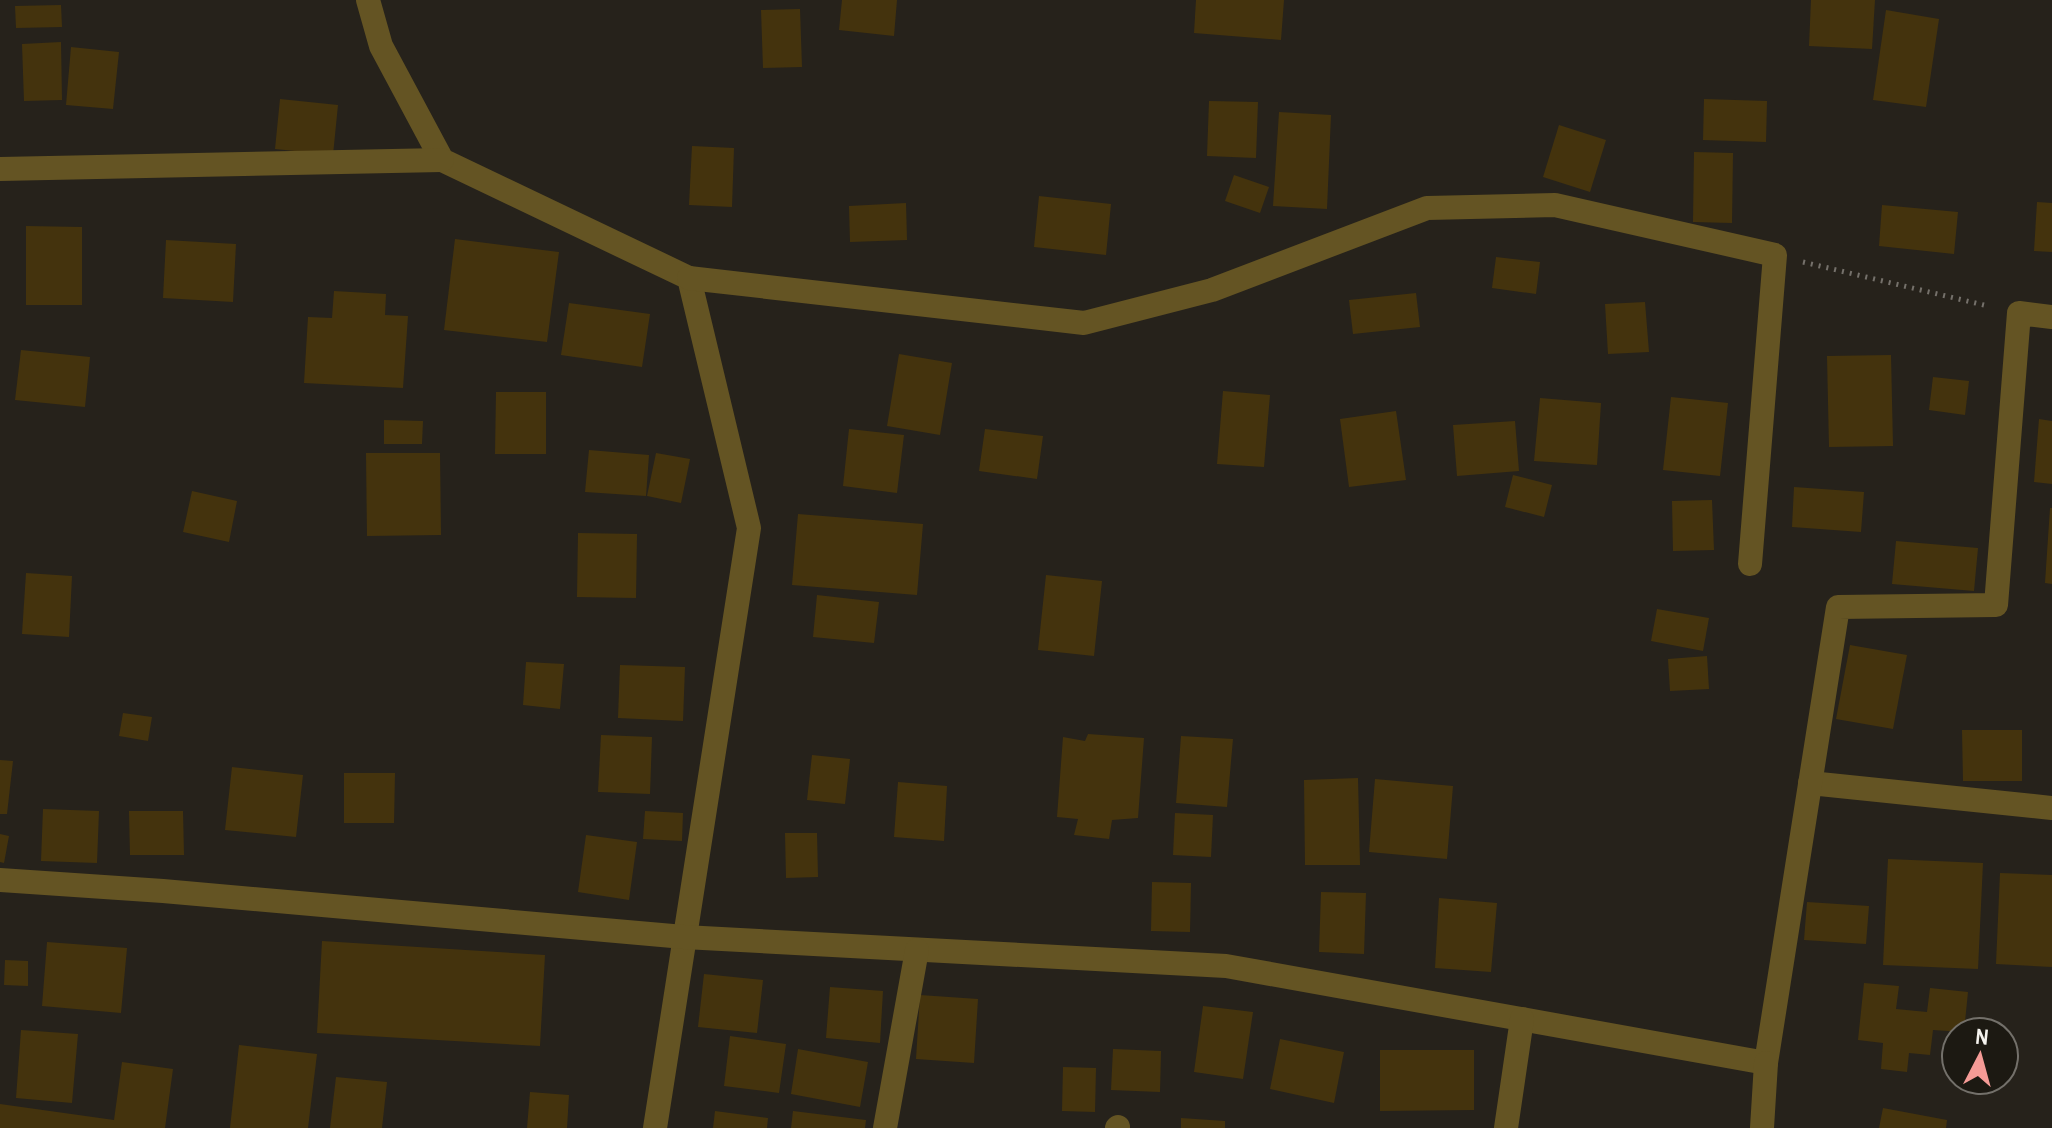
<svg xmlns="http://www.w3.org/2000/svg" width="2052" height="1128" font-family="'Archivo Narrow',sans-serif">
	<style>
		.building { fill: #44330d }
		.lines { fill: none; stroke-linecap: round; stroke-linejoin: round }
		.path { stroke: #75716b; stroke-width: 5; stroke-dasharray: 2 6; stroke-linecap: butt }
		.street { stroke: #645423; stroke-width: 24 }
	</style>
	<rect width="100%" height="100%" fill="#26221b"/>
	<!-- building -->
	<g class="building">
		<path d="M842,0H897L894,36L839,30Z"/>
		<path d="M1196,0H1284L1281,40L1194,33Z"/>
		<path d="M1811,0H1875L1872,49L1809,46Z"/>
		<path d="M61,5L62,27L16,28L15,6Z"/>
		<path d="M800,9L802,67L763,68L761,10Z"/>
		<path d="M1886,10L1939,19L1926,107L1873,100Z"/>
		<path d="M61,42L62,100L24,101L22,44Z"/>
		<path d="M71,47L119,52L113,109L66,105Z"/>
		<path d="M280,99L338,105L333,155L275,149Z"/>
		<path d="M1704,99L1767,101L1766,142L1703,140Z"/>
		<path d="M1209,101L1258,102L1256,158L1207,156Z"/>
		<path d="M1279,112L1331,115L1327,209L1273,206Z"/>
		<path d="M1559,125L1606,140L1590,192L1543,177Z"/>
		<path d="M692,146L734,148L732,207L689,205Z"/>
		<path d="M1694,152L1733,153L1732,223L1693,222Z"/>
		<path d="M1234,175L1269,187L1260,213L1225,201Z"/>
		<path d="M1039,196L1111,204L1106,255L1034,247Z"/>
		<path d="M2037,202L2052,203V252L2034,251Z"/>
		<path d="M906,203L907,240L850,242L849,206Z"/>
		<path d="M1882,205L1958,212L1954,254L1879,246Z"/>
		<path d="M26,226L82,227V305H26Z"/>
		<path d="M455,239L559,252L547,342L444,330Z"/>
		<path d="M166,240L236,244L233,302L163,298Z"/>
		<path d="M1496,257L1540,262L1536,294L1492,288Z"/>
		<path d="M334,291L386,294L385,315L408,316L403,388L304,383L308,317L332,318Z"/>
		<path d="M1416,293L1420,327L1353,334L1349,300Z"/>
		<path d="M1645,302L1649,352L1608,354L1605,304Z"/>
		<path d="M569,303L650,314L642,367L561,355Z"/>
		<path d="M21,350L90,357L85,407L15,400Z"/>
		<path d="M899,354L952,363L940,435L887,426Z"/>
		<path d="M1891,355L1893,446L1829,447L1827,356Z"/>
		<path d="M1933,377L1969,381L1965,415L1929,410Z"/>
		<path d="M1223,391L1270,395L1264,467L1217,464Z"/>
		<path d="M496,392H546V454H495Z"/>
		<path d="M1671,397L1728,403L1720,476L1663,470Z"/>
		<path d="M1540,398L1601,403L1597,465L1534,461Z"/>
		<path d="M1396,411L1406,480L1349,487L1340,419Z"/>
		<path d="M2039,419L2052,421V484L2034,482Z"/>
		<path d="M384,420L423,421L422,444H384Z"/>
		<path d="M1515,421L1519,471L1457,476L1453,425Z"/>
		<path d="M849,429L904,435L897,493L843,486Z"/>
		<path d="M985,429L1043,436L1037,479L979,471Z"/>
		<path d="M589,450L649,455L646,496L585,492Z"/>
		<path d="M366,453H440L441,535L367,536Z"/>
		<path d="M656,453L690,459L681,503L647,496Z"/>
		<path d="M1513,475L1552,485L1544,517L1505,507Z"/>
		<path d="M1794,487L1864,492L1861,532L1792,527Z"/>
		<path d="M192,491L237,501L229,542L183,532Z"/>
		<path d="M1712,500L1714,550L1673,551L1672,501Z"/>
		<path d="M2050,508H2052V584L2045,583Z"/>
		<path d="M798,514L923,524L917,595L792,585Z"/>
		<path d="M578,533L637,534L636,598L577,597Z"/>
		<path d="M1896,541L1978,548L1974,591L1892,584Z"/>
		<path d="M26,573L72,576L69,637L22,634Z"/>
		<path d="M1046,575L1102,581L1094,656L1038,650Z"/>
		<path d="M817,595L879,602L874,643L813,637Z"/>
		<path d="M1657,609L1709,618L1703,651L1651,641Z"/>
		<path d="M1850,645L1907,655L1893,729L1836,719Z"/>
		<path d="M1707,656L1709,689L1670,691L1668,659Z"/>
		<path d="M526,662L564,664L560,709L523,705Z"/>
		<path d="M620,665L685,667L683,721L618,718Z"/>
		<path d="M123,713L152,717L148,741L119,736Z"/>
		<path d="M1962,730H2022V781H1963Z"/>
		<path d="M1088,734L1144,738L1138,818L1112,820L1109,839L1074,835L1078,819L1057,817L1063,737L1085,741Z"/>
		<path d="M601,735L652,737L650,794L598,792Z"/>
		<path d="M1181,736L1233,739L1227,807L1176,803Z"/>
		<path d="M812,755L850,759L845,804L807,800Z"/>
		<path d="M0,760L13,761L7,814H0Z"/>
		<path d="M232,767L303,775L296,837L225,830Z"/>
		<path d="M344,773H395L394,823H344Z"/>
		<path d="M1358,778L1360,865H1305L1304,780Z"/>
		<path d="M1375,779L1453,786L1447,859L1369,852Z"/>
		<path d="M898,782L947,786L944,841L894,837Z"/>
		<path d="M43,809L99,811L97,863L41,861Z"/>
		<path d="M129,811H183L184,855H130Z"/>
		<path d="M645,811L683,813L682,841L643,839Z"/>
		<path d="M1175,813L1213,815L1211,857L1173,855Z"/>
		<path d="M785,833H817L818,877L786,878Z"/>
		<path d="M0,834L9,836L4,863L0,862Z"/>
		<path d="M586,835L637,842L629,900L578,892Z"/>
		<path d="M1888,859L1983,863L1978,969L1883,965Z"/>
		<path d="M2000,873L2052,875V967L1996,964Z"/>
		<path d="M1152,882L1191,883L1190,932L1151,931Z"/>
		<path d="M1321,892L1366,893L1364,954L1319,952Z"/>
		<path d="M1439,898L1497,903L1491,972L1435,968Z"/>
		<path d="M1807,902L1869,906L1866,944L1804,940Z"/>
		<path d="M322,941L545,955L540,1046L317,1033Z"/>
		<path d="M47,942L127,948L121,1013L42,1006Z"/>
		<path d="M5,960L28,961V986L4,985Z"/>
		<path d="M704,974L763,980L757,1033L698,1027Z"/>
		<path d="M1864,983L1899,986L1896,1009L1927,1012L1930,988L1968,992L1964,1032L1933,1030L1930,1055L1909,1053L1907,1072L1881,1069L1883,1043L1858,1040Z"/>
		<path d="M830,987L883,991L880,1043L826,1038Z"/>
		<path d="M920,995L978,999L974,1063L916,1059Z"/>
		<path d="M1203,1006L1253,1012L1243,1079L1194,1072Z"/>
		<path d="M21,1030L78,1034L72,1103L16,1098Z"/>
		<path d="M730,1036L786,1044L779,1093L724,1086Z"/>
		<path d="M1280,1039L1344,1052L1334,1103L1270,1089Z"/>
		<path d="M239,1045L317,1054L308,1128H230Z"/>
		<path d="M798,1049L868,1062L860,1107L791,1094Z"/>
		<path d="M1113,1049L1161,1051L1160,1092L1111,1090Z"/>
		<path d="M1380,1050H1474V1110L1380,1111Z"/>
		<path d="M122,1062L173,1069L165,1128H0V1104L114,1120Z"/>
		<path d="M1063,1067L1096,1068L1095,1112L1062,1111Z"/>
		<path d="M336,1077L387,1082L382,1128H330Z"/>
		<path d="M530,1092L569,1095L567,1128H527Z"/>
		<path d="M1883,1108L1947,1120L1946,1128H1879Z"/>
		<path d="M715,1111L768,1118L767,1128H713Z"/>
		<path d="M793,1111L866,1120L865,1128H791Z"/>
		<path d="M1181,1118L1225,1121V1128H1181Z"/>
	</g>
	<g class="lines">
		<!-- path -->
		<path class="path" d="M1803,262L1988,306"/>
		<!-- street -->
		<g class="street">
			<path d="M368,0L381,46L442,160L689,278L749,528L655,1128"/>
			<path d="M0,169L442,160"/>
			<path d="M689,278L1084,323L1212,290L1427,208L1555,205L1775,255L1750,564"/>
			<path d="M1810,783L2052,808"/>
			<path d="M0,880L163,891L684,937L1226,966L1766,1063L1838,607L1996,605L2019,313L2052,317"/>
			<path d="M885,1128L917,950"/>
			<path d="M1117,1128L1118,1127"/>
			<path d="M1506,1128L1522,1019"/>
			<path d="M1762,1128L1766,1063"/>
		</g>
	</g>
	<!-- north arrow -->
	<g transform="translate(1980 1056) rotate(6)"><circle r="38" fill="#1c1912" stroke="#73706a" stroke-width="2"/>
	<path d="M0-6L14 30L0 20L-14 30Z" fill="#f59b96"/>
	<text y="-12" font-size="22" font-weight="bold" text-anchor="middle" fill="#f5f3ee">N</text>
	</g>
</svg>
